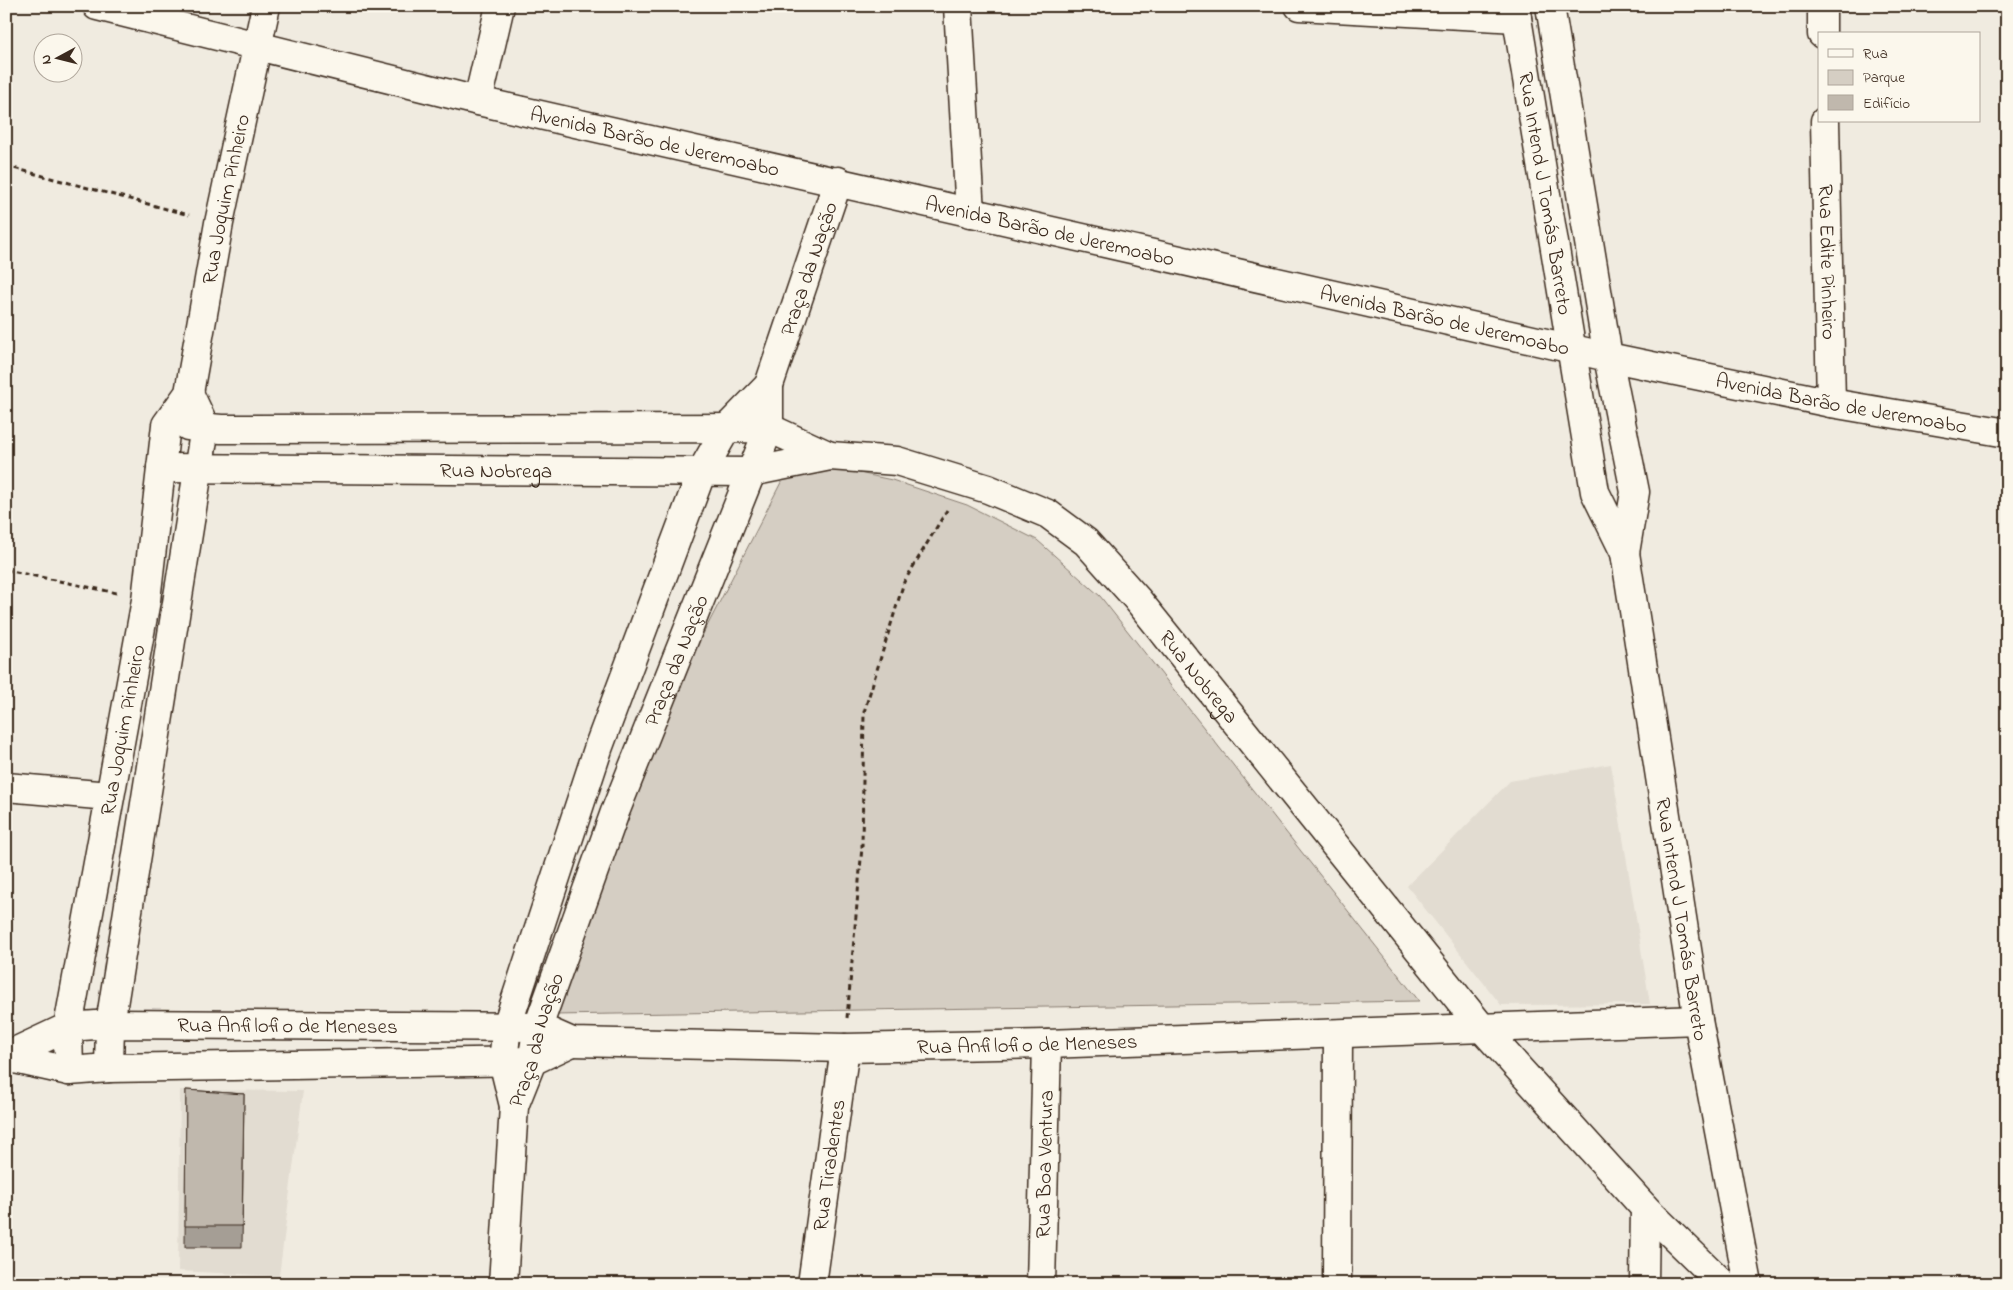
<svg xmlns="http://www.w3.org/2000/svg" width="2013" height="1290" font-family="'Indie Flower',sans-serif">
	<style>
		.built { fill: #e2dcd1 }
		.green { fill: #d5cec3; stroke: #887c70 }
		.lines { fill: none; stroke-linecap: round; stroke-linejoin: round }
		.street-casing { stroke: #3b2a1e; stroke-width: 31 }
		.secondary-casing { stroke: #3b2a1e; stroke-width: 31 }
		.path { stroke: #3b2a1e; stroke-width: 3; stroke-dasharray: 5 4; stroke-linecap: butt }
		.street { stroke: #fbf7ec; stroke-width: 28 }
		.secondary { stroke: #fbf7ec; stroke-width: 28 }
		.wall { fill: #a59e95; stroke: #3b2a1e }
		.building { fill: #c0b8ad; stroke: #3b2a1e }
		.labels { text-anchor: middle; stroke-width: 4; stroke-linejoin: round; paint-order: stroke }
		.street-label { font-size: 21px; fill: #3b2a1e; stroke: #fbf7ec }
	</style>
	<rect width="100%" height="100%" fill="#f0ebe0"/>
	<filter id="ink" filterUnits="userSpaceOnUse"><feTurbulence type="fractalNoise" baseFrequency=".02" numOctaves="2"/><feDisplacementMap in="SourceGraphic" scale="10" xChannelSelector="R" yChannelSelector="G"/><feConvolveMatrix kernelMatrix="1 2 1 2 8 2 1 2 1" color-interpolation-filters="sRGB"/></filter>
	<g filter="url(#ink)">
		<!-- built -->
		<g class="built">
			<path d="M1611,764L1650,1004L1501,1005L1407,886L1510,781Z"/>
			<path d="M180,1090L303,1091L279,1276L178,1271Z"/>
		</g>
		<!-- green -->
		<path class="green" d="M793,459L892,480L967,505L1037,540L1100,596L1419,1001L554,1015L662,714Z"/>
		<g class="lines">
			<!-- street casing -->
			<g class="street-casing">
				<g id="street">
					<path d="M958,6L970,213"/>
					<path d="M1299,6L1517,18"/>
					<path d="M1822,6V34"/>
					<path d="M478,101L500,6"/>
					<path id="s1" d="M1825,121L1831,403"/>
					<path id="s2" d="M1608,357L1831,403L2007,433"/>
					<path d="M188,426L221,429L769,428L830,456"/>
					<path id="s3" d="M161,468L751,472L830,456L897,461L988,489L1048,514L1086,542L1137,599L1482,1028"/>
					<path d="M6,787L109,796"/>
					<path d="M109,1068L110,1024L205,427L189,393"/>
					<path id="s4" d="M69,1071L68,1027L146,600L166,425L189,393L219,223L266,6"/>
					<path id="s5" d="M514,1106L532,1061L538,1027L615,812L769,428V385L838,181"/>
					<path d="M503,1284L514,1106L503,1061L507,1026L599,746L702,471L726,429L769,385"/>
					<path id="s6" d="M812,1284L845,1048"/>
					<path id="s7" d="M1041,1284L1047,1044"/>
					<path d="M1337,1284L1338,1034"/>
					<path d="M1644,1284L1645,1208"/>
				</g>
			</g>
			<!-- secondary casing -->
			<g class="secondary-casing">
				<g id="secondary">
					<path id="s8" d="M97,6L478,101L1608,357"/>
					<path id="s9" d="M1515,6L1595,492L1625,553L1698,1020L1748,1284"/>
					<path d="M1550,6L1608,357L1635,492L1625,553"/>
					<path d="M1482,1028L1645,1208L1723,1284"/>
					<path id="s10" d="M6,1056L68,1027L110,1024L538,1027L572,1042L845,1048L1047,1044L1698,1020"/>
					<path d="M6,1057L69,1071L109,1068L532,1061L572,1042"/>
				</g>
			</g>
			<!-- path -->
			<g class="path">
				<path d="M6,166L189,215"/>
				<path d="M6,570L117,593"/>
				<path d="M847,1018L862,847L864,712L904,582L947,510"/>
			</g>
			<!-- street -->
			<use href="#street" class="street"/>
			<!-- secondary -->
			<use href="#secondary" class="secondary"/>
		</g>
		<!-- wall -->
		<path class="wall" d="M186,1090L244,1094L242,1247H185Z"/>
		<!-- building -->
		<path class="building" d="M186,1090L244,1094L242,1226H185Z"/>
	</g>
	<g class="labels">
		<!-- street labels -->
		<g class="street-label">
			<text dy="7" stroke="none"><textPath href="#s8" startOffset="574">Avenida Barão de Jeremoabo</textPath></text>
			<text dy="7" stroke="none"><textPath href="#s9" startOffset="190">Rua Intend J Tomás Barreto</textPath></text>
			<text dy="7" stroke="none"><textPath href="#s4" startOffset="891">Rua Joquim Pinheiro</textPath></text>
			<text dy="7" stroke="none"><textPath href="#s8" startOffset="979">Avenida Barão de Jeremoabo</textPath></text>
			<text dy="7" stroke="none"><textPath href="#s1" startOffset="141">Rua Edite Pinheiro</textPath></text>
			<text dy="7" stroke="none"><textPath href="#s5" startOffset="891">Praça da Nação</textPath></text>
			<text dy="7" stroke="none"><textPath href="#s8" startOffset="1384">Avenida Barão de Jeremoabo</textPath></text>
			<text dy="7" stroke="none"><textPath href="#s2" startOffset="238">Avenida Barão de Jeremoabo</textPath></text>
			<text dy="7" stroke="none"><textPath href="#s3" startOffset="335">Rua Nobrega</textPath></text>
			<text dy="7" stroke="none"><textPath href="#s5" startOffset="475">Praça da Nação</textPath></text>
			<text dy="7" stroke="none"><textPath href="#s3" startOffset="1121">Rua Nobrega</textPath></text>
			<text dy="7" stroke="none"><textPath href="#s4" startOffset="346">Rua Joquim Pinheiro</textPath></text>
			<text dy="7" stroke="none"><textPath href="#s9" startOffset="931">Rua Intend J Tomás Barreto</textPath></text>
			<text dy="7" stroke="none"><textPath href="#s10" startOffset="288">Rua Anfilofio de Meneses</textPath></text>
			<text dy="7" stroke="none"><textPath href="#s5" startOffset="70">Praça da Nação</textPath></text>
			<text dy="7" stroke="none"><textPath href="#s10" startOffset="1031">Rua Anfilofio de Meneses</textPath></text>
			<text dy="7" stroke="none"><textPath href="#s7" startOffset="120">Rua Boa Ventura</textPath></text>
			<text dy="7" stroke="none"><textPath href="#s6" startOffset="120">Rua Tiradentes</textPath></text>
		</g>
	</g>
	<!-- margin -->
	<rect width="2013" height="1290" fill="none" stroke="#fbf7ec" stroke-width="25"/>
	<rect x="12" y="12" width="1988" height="1265" fill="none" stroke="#3b2a1e" stroke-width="2" filter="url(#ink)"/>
	<!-- legend -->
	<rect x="1818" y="32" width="162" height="90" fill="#fbf7ec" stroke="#aea59a"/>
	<rect x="1828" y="49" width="25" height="8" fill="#fbf7ec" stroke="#aea59a"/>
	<text x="1863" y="58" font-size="15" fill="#3b2a1e">Rua</text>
	<rect x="1828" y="70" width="25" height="15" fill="#d5cec3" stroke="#aea59a"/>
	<text x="1863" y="82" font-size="15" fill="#3b2a1e">Parque</text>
	<rect x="1828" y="95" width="25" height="15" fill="#c0b8ad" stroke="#aea59a"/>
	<text x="1863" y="108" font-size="15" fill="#3b2a1e">Edifício</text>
	<!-- north arrow -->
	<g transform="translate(58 58) rotate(263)"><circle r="24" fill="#fbf7ec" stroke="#aea59a"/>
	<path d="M0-4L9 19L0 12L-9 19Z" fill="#3b2a1e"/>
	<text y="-8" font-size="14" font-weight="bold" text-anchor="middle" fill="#3b2a1e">N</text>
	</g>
</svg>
